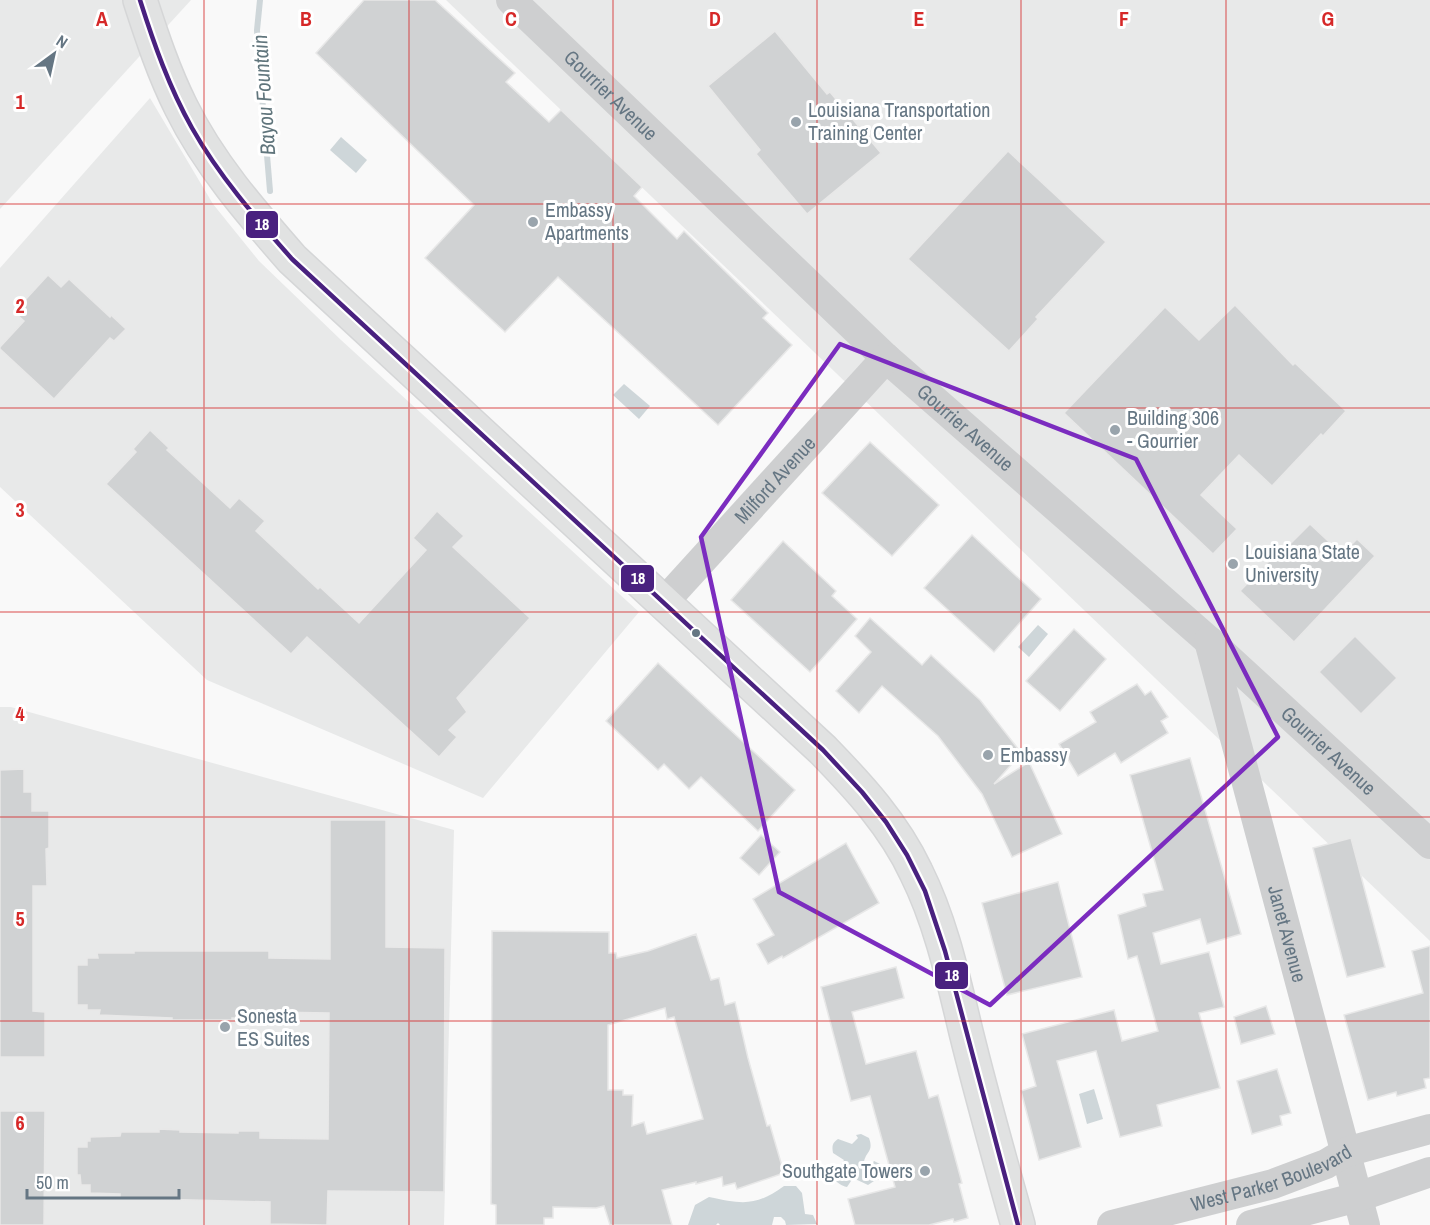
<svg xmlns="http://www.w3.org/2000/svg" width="1430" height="1225" font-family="'Archivo Narrow',sans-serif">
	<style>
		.built { fill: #e8e9e9 }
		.water { fill: #ced6d9 }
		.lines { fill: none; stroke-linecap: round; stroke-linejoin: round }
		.stream { stroke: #ced6d9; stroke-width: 6 }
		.building { fill: #d0d2d3; stroke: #e8e8e8; stroke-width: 1.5; fill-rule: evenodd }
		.major-casing { stroke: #d5d6d7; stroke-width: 36 }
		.minor { stroke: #cecfd0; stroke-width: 30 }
		.major { stroke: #e1e2e2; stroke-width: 33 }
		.bus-1-casing { stroke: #fff; stroke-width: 9 }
		.bus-1 { stroke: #49217f; stroke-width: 4.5 }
		.marked { fill: none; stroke: #7b2cbf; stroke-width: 4.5; stroke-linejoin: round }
		.grid { fill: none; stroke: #d62828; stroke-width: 1.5; stroke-opacity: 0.55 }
		.poi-dot { fill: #99a4ac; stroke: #fff; stroke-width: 2 }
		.bus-dot { fill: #657683; stroke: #fff; stroke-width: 2 }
		.labels { text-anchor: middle; stroke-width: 6; stroke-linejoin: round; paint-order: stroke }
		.street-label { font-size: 20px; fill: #657683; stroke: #fff }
		.poi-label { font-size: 20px; fill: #657683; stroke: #fff; text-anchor: start }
		.water-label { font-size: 21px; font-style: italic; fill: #60757c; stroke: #fff }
		.grid-label { font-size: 20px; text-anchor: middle; font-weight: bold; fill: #d62828; stroke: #fff; stroke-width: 6; stroke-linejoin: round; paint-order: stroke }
		.line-badge { stroke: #fff; stroke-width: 2 }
		.badge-label { font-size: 16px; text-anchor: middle; font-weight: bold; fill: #fff }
	</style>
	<rect width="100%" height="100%" fill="#f9f9f9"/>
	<!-- built -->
	<g class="built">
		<path d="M0,0H191L0,209Z"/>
		<path d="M446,0H1430V941L561,110Z"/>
		<path d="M150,98L213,204L259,261L341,340L639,612L483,798L207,680L0,487V268Z"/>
		<path d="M0,707H11L454,830L444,1225H0Z"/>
	</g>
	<!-- water -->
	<g class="water">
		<path d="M341,137L367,160L356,173L330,150Z"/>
		<path d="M624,384L650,406L639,419L613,395Z"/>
		<path d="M1038,625L1048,634L1029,657L1018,647Z"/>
		<path d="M1094,1089L1103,1119L1087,1124L1079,1094Z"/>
		<path d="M861,1134L869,1138C874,1152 866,1151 864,1162L867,1165H871L874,1161L880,1164L885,1175L883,1178L874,1181L868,1185L853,1178L847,1187C836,1184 830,1177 835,1165L839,1168L844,1160L833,1153C832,1146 832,1143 838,1139L852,1144L858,1138L856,1135Z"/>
		<path d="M784,1186H796L802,1193L805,1214L813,1215L817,1224L786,1225L785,1221L781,1217H774L772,1225H720L718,1223L716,1225H688L695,1205L709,1197C742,1204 755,1207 784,1186Z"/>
	</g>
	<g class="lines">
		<!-- stream -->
		<path class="stream" d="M260,0L257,30L258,48L270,191"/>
	</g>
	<!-- building -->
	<g class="building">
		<path d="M364,0H435L515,73L506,82L549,122L561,110L642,187L634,196L677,239L684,231L768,313L763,318L792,345L718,425L558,277L505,332L425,258L474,205L316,53Z"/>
		<path d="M775,31L827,94L830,92L881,153L807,214L756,154L760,150L708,86Z"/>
		<path d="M1008,151L1106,242L1036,317L1038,319L1009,351L908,259Z"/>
		<path d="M48,275L61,287L69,279L110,317L111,315L126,329L114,341L110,338L54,399L0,349V347L24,321L14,312Z"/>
		<path d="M1235,305L1293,365L1295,363L1346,411L1323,436L1321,434L1272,486L1239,455L1201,495L1237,529L1213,554L1064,413L1165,307L1199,340Z"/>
		<path d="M150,430L169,448L167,450L230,508L239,498L265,521L256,531L318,589L320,587L359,623L426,550L413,538L437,511L464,536L453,547L530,618L457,698L467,712L449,730L457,737L439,757L307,637L291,654L106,484L136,452L133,449Z"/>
		<path d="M870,442L939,505L892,556L822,493Z"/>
		<path d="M1310,524L1342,554L1357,539L1375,556L1294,642L1240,591L1273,557L1275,559Z"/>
		<path d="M972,535L1041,599L994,652L924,588Z"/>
		<path d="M783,541L836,591L832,596L857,619L810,672L731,600Z"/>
		<path d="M870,618L922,665L931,655L980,700L1019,750V756L994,784L1029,762L1062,834L1012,857L982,794L938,736L882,686L859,713L836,691L871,652L855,636Z"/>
		<path d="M1074,629L1106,659L1060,711L1026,681Z"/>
		<path d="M1355,636L1397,678L1361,714L1319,672Z"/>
		<path d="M658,663L795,790L758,831L701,777L689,789L664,764L658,770L606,721Z"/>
		<path d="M1137,684L1145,695L1151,691L1168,717L1161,721L1168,733L1121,763L1115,753L1078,776L1059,744L1096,722L1090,712Z"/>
		<path d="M1190,758L1241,934L1207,944L1200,919L1153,933L1161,964L1209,952L1224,1007L1199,1013L1220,1088L1157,1105L1162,1126L1120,1137L1096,1051L1057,1061L1081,1147L1039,1160L1021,1091L1036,1086L1022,1034L1114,1010L1122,1041L1158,1031L1137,956L1128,959L1118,915L1146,906L1143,894L1163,890L1130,775Z"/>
		<path d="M24,769V792H32V811H49V848L46,849L47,886H33V1011L45,1012V1057H0V770Z"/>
		<path d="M330,820H386V947L445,948L444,1192L328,1191L327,1225L270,1224V1202L120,1198V1194L90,1193V1185H81L80,1175H77V1147H87V1141H90V1137L120,1136L121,1132H159V1129L180,1130V1132L238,1133V1131H260V1138L328,1139L329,1013L270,1012L269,1019L232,1018V1020H172V1018L99,1015L100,1010H87V1005H77V965H87V958H98L97,953H134V951H269V958L330,959Z"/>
		<path d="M761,835L780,852L759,875L740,858Z"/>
		<path d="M1351,838L1385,967L1347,977L1313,848Z"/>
		<path d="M846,843L879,903L783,958L782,956L768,964L757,944L774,935L753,899Z"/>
		<path d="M1058,882L1082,977L1007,995L982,903Z"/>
		<path d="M492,931L609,932V953H616L617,958L648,951L696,934L711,980L719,978L725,1005L735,1002L748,1058L767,1126L770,1125L784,1173L737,1189L735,1183L723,1186L722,1177L696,1184V1182L662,1190L672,1225H610L604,1206L596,1208L553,1207V1218H544V1225H496V1205L491,1204ZM665,1008L667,1019L674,1017L703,1119L647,1134L644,1122L632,1126L633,1095H623V1090H608V1025Z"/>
		<path d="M1430,946V1078L1424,1079L1426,1088L1397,1096L1396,1092L1368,1100L1344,1015L1423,993L1412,951Z"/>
		<path d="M896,967L904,998L852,1012L866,1064L916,1051L929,1098L938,1095L962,1183L959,1184L968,1218L954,1222L953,1219L929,1225H855L848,1199L895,1187L870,1096L851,1101L821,987Z"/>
		<path d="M1266,1006L1275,1034L1241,1044L1234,1017Z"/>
		<path d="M1277,1069L1291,1113L1280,1116L1282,1125L1252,1134L1237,1081Z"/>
		<path d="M0,1111H45L44,1225H0Z"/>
	</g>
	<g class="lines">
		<!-- major casing -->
		<g class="major-casing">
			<path id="major" d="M140,0C152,37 164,73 181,107C209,164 251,212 292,259L823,750C859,787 894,825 916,872C941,922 953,978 966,1032C982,1097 1000,1161 1018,1225"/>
		</g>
		<!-- minor -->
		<g class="minor">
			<path id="s1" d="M511,0L886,358L1209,641L1430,844"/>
			<path id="s2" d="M664,602L886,358"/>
			<path id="s3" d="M1209,641L1365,1225"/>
			<path id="s4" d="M1112,1225L1273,1184L1326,1164L1346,1152L1430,1129"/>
			<path d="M1251,1225L1358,1197L1430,1172"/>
		</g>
		<!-- major -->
		<use href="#major" class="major"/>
		<!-- bus-1 casing -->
		<g class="bus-1-casing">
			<path id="bus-1" d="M140,0C154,44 169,87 192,128C219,176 256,218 292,259L823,750L862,792L886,822L907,855L925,891L945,951L1018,1225"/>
		</g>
		<!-- bus-1 -->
		<use href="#bus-1" class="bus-1"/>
	</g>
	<!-- marked area -->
	<path class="marked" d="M840,344L1136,459L1278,737L990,1005L779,892L701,537Z"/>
	<!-- grid -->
	<path class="grid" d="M204,0V1225M409,0V1225M613,0V1225M817,0V1225M1021,0V1225M1226,0V1225M0,204H1430M0,408H1430M0,612H1430M0,817H1430M0,1021H1430"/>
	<!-- markers -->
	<g class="poi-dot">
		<circle cx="796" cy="122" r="6"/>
		<circle cx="533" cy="222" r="6"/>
		<circle cx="1115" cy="430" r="6"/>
		<circle cx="1233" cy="564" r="6"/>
		<circle cx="988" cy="755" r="6"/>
		<circle cx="225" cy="1027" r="6"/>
		<circle cx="925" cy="1171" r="6"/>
	</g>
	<circle class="bus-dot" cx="696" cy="633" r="5"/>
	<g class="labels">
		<!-- street labels -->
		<g class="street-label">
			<text dy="7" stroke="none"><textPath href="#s1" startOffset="138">Gourrier Avenue</textPath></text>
			<text dy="7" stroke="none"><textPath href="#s1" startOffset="624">Gourrier Avenue</textPath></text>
			<text dy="7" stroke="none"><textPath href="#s2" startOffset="165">Milford Avenue</textPath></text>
			<text dy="7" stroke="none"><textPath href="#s1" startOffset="1110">Gourrier Avenue</textPath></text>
			<text dy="7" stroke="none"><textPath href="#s3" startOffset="303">Janet Avenue</textPath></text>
			<text dy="7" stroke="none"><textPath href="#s4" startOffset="166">West Parker Boulevard</textPath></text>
		</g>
		<!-- poi labels -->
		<g class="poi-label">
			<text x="808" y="117">Louisiana Transportation<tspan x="808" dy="23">Training Center</tspan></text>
			<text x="545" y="217">Embassy<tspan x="545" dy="23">Apartments</tspan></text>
			<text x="1127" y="425">Building 306<tspan x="1127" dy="23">- Gourrier</tspan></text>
			<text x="1245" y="559">Louisiana State<tspan x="1245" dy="23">University</tspan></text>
			<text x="1000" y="762">Embassy</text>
			<text x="237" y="1023">Sonesta<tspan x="237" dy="23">ES Suites</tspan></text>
			<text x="913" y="1178" text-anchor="end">Southgate Towers</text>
		</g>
		<!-- water labels -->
		<g class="water-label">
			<text transform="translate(264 95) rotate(-94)" y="7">Bayou Fountain</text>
		</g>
	</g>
	<g class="grid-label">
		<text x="102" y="26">A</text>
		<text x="306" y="26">B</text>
		<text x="511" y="26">C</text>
		<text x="715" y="26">D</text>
		<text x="919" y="26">E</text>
		<text x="1124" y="26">F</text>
		<text x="1328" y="26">G</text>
		<text x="20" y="109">1</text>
		<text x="20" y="313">2</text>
		<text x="20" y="517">3</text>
		<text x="20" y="721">4</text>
		<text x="20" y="926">5</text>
		<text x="20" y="1130">6</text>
	</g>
	<g class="line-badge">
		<rect x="245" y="210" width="34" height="29" rx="6" fill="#49217f"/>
		<rect x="620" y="564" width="35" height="29" rx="6" fill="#49217f"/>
		<rect x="934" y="961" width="35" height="29" rx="6" fill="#49217f"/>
	</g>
	<g class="badge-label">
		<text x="262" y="230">18</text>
		<text x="638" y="584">18</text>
		<text x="952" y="981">18</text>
	</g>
	<!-- north arrow -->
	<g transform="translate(54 54) rotate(33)" stroke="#ffffff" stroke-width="4.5" paint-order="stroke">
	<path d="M0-4.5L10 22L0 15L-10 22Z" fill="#657683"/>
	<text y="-9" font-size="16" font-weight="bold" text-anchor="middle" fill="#657683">N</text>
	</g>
	<!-- scale -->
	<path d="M27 1189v9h152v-9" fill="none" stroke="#657683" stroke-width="3"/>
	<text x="36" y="1189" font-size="18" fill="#657683" stroke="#ffffff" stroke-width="4.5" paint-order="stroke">50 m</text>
</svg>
